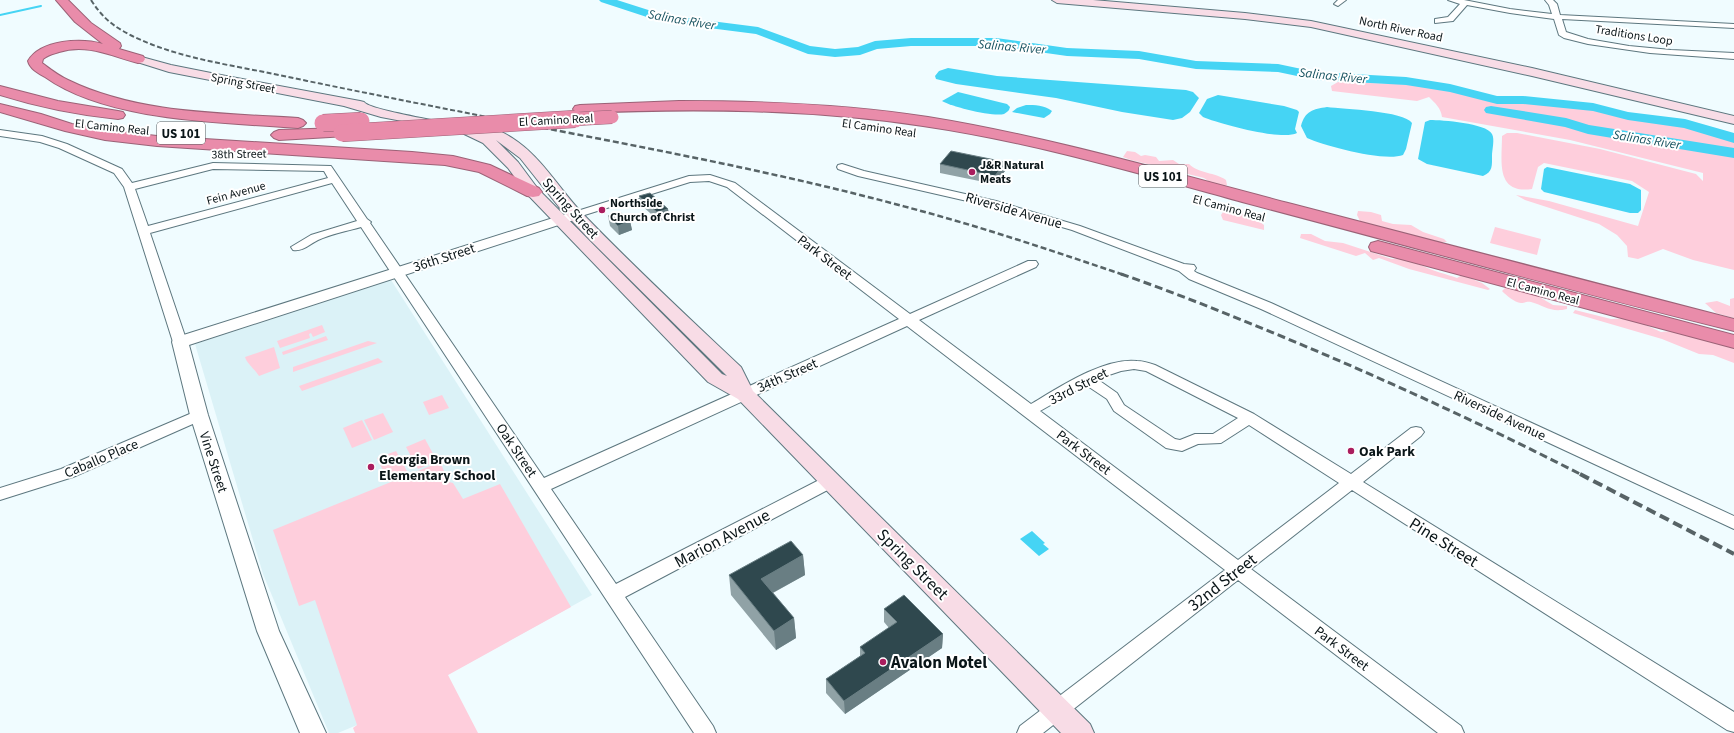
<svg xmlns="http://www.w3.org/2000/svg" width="1734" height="733" font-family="'Source Sans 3',sans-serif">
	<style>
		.built { fill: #dbf2f7 }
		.green { fill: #fecedc }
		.water { fill: #45d4f4 }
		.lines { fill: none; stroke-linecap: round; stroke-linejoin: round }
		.stream { stroke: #45d4f4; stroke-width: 2 }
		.river { fill: #45d4f4; fill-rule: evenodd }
		.minor-casing { stroke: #5d777f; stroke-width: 2 }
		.tertiary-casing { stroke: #5d777f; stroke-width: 2 }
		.secondary-casing { stroke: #5d777f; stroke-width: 2 }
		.motorway-casing { stroke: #9b6277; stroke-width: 2 }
		.minor { fill: #fff; fill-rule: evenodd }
		.tertiary { fill: #fff; fill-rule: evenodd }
		.secondary { fill: #f8dce6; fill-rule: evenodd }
		.motorway { fill: #e98caa; fill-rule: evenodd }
		.rail-far3 { stroke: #576366; stroke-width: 2; stroke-dasharray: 5 2.5; stroke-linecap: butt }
		.rail-far2 { stroke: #576366; stroke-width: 2.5; stroke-dasharray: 6 3; stroke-linecap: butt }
		.rail-far1 { stroke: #576366; stroke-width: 3; stroke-dasharray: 8 4; stroke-linecap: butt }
		.rail { stroke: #576366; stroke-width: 4; stroke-dasharray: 10 5; stroke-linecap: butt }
		.motorway-bridge-far1-casing { stroke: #9b6277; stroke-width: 14; stroke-linecap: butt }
		.motorway-bridge-casing { stroke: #9b6277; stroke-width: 18; stroke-linecap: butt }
		.motorway-bridge-far1 { stroke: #e98caa; stroke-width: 13 }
		.motorway-bridge { stroke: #e98caa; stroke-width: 17 }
		.wall { fill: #90a2a6 }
		.shaded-wall { fill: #697e83 }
		.building { fill: #2f484e; stroke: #697e83 }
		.poi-dot { fill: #aa1d5e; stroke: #fff; stroke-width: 1.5 }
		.labels { text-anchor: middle; stroke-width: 4; stroke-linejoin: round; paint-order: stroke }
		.far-street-label { font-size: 12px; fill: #0a1518; stroke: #fff }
		.far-poi-label { font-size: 12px; font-weight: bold; fill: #0a1518; stroke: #fff; text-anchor: start }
		.far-water-label { font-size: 13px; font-style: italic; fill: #185360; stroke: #fff }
		.shield { fill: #fff; stroke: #545b5d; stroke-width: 1 }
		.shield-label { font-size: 13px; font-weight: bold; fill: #0a1518 }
		.street-label { font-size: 14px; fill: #0a1518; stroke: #fff }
		.poi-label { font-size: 14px; font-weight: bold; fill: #0a1518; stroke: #fff; text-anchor: start }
		.near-street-label { font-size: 17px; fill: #0a1518; stroke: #fff }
		.near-poi-label { font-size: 17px; font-weight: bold; fill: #0a1518; stroke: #fff; text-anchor: start }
	</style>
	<rect width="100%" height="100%" fill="#f0fcff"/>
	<!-- built -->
	<path class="built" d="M391,280L592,595L357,725L338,733H329L263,574L195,344Z"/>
	<!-- green -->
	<g class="green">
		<path d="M1338,82L1399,84L1451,89L1499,102H1525L1595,109L1636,119L1683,125L1734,140V270L1693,260L1663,249L1638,259L1628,257L1627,246L1617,235L1599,224L1525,200L1516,195L1549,201L1638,226L1649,192L1632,181L1544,163L1538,167L1532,189C1495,194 1502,161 1502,136L1507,133H1517L1600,149L1696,174L1703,181V173L1570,140L1442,117C1441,108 1435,103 1429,97L1417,101L1332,91L1331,86Z"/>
		<path d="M1127,151L1135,152L1141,156L1145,155L1156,157L1159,161L1173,160L1179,164H1189C1199,174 1215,172 1226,180L1227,185C1218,188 1211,183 1204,178L1131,160L1123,157Z"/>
		<path d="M1237,211L1257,220L1264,225V230L1223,220L1221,215L1223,212Z"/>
		<path d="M1358,211L1371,212L1381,215L1382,221L1393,224L1411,225L1423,232L1444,239L1447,242H1439L1415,237L1361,223L1357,215Z"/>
		<path d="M1495,227L1541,239L1537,255L1490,243Z"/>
		<path d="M1301,234H1311L1325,241L1343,243L1392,259C1404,256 1412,262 1423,266C1433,271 1446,274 1457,278L1462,275L1482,283L1490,289L1488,290L1409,269L1379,258L1373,260L1365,253L1356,256L1300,238Z"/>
		<path d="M1507,286L1536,295L1553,305L1567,306V309C1551,313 1545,306 1531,302C1527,301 1525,303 1521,303C1514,302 1507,296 1502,291Z"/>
		<path d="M1734,298V318L1716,313L1705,303L1717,301L1730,306V299Z"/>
		<path d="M1575,310L1611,319L1630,318L1661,332L1682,330L1734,347V363L1713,355L1699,354L1662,339L1573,313Z"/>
		<path d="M322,325L325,332L313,337L311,333L309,334L310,338L280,348L277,341Z"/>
		<path d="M326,336L328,340L283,355L282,352Z"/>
		<path d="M368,341L377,343L293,372V367Z"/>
		<path d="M274,347L280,368L259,376C255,369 247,364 245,357Z"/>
		<path d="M378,358L383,362L302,391L299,386Z"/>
		<path d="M442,395L449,408L429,415L423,402Z"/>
		<path d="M383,413L393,432L374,440L364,420Z"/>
		<path d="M362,420L372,440L352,448L343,428Z"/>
		<path d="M425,439L437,461L418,469L406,447Z"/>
		<path d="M396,451L408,473L388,481L377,458Z"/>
		<path d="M440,462L449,482L453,483L463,499L500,484L571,607L430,685L448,675L478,733H355L353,728L357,725L315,600L299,606L273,530Z"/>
	</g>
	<!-- water -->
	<g class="water">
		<path d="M948,68L997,76L1186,90L1193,92L1199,98L1190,112L1182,118L1173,120L1122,112L1056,98L956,84L936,79L935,76L939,71Z"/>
		<path d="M958,92L1007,104L1010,107L1009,110C1008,111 1006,113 1004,114C993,117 952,107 942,101Z"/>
		<path d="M1218,95L1284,106L1297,110L1299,112L1295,129L1297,133C1282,141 1220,124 1203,117L1199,113L1207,99Z"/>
		<path d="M1026,105C1035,105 1044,105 1052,111L1050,114L1044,118L1012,112L1017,108Z"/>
		<path d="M1327,107C1344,109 1404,111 1412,123L1406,149L1403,155C1384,162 1325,146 1307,138L1301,126C1305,111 1313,109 1327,107Z"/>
		<path d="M1430,120C1442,120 1486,123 1492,134C1495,139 1492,150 1492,156C1492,165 1493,172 1483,176L1427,164L1418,159L1425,122Z"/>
		<path d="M1547,167L1630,184L1641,190V210L1638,213H1630L1544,192L1541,189L1544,169Z"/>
		<path d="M1032,531L1045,543L1043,544L1049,549L1039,556L1020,539Z"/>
	</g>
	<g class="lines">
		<!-- stream -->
		<path class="stream" d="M0,15L41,6"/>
		<!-- river -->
		<g class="river">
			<path d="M599,0H617L664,15L758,27L810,46L835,49L858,47L875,41L911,38H996L1067,48L1139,51L1196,61L1278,64L1316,72L1406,77L1450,84L1497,96H1523L1593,103L1628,112L1685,119L1734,133V143L1684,128L1628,120L1593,111L1523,104H1497L1450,92L1406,85L1316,80L1278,72L1196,69L1139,59L1067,56L996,46H911L877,49L860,55L835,57L808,54L756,34L662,22L601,2Z"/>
			<path d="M1491,106L1566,118L1589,125L1734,148V158L1588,134L1565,127L1486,113L1484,110L1486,107Z"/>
		</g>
		<!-- minor casing -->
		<g class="minor-casing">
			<g id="minor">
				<path d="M1338,0H1346L1338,6L1334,4Z"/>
				<path d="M1448,0H1464L1510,9L1552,14L1549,5L1545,0H1553L1557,4L1560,15L1734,24V28L1562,19L1566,32L1588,39L1629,46L1671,50L1734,53V59L1650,53L1588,44L1564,38L1559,35L1554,19L1510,13L1467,5L1453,21L1435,23V19L1448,17L1460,4Z"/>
				<path d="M0,130L42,136L67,144L122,169L132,183L213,163L331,166L367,219L371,222L370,223L544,478L899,319L727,187L709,181L690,182L575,218L571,217L569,215L571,213L689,176L710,175L735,183L910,314L1028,261H1036L1038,264L1036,267L919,320L1031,404C1058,388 1104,357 1137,361C1143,361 1149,363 1155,365L1254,414L1351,474L1411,428L1416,427L1421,428L1424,432L1421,436L1363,482L1734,712V732L1727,730L1352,490L1251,569L1461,726L1464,733H1438L1238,580L1043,733H1017L1020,726L1225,570L907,326L551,489L616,584L825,477L831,475L837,477L839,481L837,485L625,597L713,726L716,733H694L361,227C347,231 331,234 318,240C310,244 302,252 293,250L291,247L311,235L357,221L332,183L150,233L187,342L185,345H175L173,342L124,187L114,173L59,148L40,142L0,136ZM213,169L324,171L328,178L148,226L135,189ZM1134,369L1146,371L1238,418L1213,434H1195L1180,440L1175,439L1124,405L1117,393L1097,379L1121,371ZM1086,385L1107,399L1114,411L1166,448L1171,449L1182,451L1198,444L1221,443L1249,425L1339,483L1238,560L1040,411Z"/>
				<path d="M842,164L864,171L996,201L1080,226L1184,264L1194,265L1196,268L1194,271L1197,273L1271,303L1734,516V529L1261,309L1189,279L1179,271L1072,230L989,206L858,176L838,169L837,167L838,165Z"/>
				<path d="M199,410L204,411L206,415L204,419L73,477L0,500V488L61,469Z"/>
			</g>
		</g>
		<!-- tertiary casing -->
		<g class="tertiary-casing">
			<path id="tertiary" d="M575,211L580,212L582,215L580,218L189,345L208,415L279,631L326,733H300L257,631L190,415L172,342L174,338Z"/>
		</g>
		<!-- secondary casing -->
		<g class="secondary-casing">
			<g id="secondary">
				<path d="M1052,0H1093L1245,13L1311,21L1532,68L1734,116V124L1532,76L1311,27L1245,19L1057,3Z"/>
				<path d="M138,56L171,65L226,76L360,101L364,102C370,111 460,124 478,130L479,127C491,124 508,135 518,142C544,161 561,191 583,214C634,267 688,317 741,367L753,391L1090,724L1094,733H1061L738,399L708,382L528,195L508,168L483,143L460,132L381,117L344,106L169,72L134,61L132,59L134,57ZM496,140L520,158L559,207L589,239L727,376L722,374L538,189L518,162Z"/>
			</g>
		</g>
		<!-- motorway casing -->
		<g class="motorway-casing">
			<g id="motorway">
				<path d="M56,0H68L91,23L120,43L121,46L119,49L143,56L145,59L143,62L138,63C111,56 87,43 59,52C53,54 48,55 43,59L42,63C50,69 59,76 68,80C138,114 221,113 298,118L303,120L306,123L303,126L298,128C222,122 108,122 45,77C38,73 30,69 28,61C41,39 82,38 103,44L75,22Z"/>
				<path d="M0,86L58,101L118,111L123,112L125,115L123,118L118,119C78,115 38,107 0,95Z"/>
				<path d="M679,101C762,101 846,104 928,117C1051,137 1172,173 1292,204C1440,243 1587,281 1734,319V331C1571,291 1409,246 1246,203C1140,174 1033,142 923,126C809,109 695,108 580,113L575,112L573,109L575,106L580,105Z"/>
				<path d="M0,104L41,114L72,124L105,130L157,136L412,152L453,156L490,165L539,188L542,192L539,196L533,197L527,196L479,172L445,165L157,146L105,140L65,131L0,112Z"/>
				<path d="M342,128L347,130L350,133L347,136L279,140L274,138L271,135L274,132L279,130Z"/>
				<path d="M1378,241L1734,335V348L1371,251L1369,247L1371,243Z"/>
			</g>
		</g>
		<!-- minor -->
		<use href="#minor" class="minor"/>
		<!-- tertiary -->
		<use href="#tertiary" class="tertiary"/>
		<!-- secondary -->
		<use href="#secondary" class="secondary"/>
		<!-- motorway -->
		<use href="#motorway" class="motorway"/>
		<!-- rail-far3 -->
		<path class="rail-far3" d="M91,0C100,14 109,23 123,31C167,56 225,64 274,74C350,90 426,105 503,120"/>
		<!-- rail-far2 -->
		<path class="rail-far2" d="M498,119C635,146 774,171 910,208C982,227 1053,251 1124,275"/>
		<!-- rail-far1 -->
		<path class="rail-far1" d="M1121,274C1173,292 1225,313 1276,334C1380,377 1482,424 1582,475"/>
		<!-- rail -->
		<path class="rail" d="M1580,474L1734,554"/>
		<!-- motorway-bridge-far1 casing -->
		<g class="motorway-bridge-far1-casing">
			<path id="motorway-bridge-far1" d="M558,120L612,117"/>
		</g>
		<!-- motorway-bridge casing -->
		<g class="motorway-bridge-casing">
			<g id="motorway-bridge">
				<path d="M323,123L361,121"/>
				<path d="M342,133L575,119"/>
			</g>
		</g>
		<!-- motorway-bridge-far1 -->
		<use href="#motorway-bridge-far1" class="motorway-bridge-far1"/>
		<!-- motorway-bridge -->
		<use href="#motorway-bridge" class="motorway-bridge"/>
	</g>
	<!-- wall -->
	<g class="wall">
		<path d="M940,164L1005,171L994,184L940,173Z"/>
		<path d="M639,196L670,218L659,221L641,205Z"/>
		<path d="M608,216L630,221L632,230L619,235L610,226Z"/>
		<path d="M803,555L805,575L773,593L794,618L796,638L776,650L731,595L729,575Z"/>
		<path d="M884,609L943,634L942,648L845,714L826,693V679L860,656V647L889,628L884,622Z"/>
	</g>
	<!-- shaded-wall -->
	<g class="shaded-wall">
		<path d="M1005,162V171L994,184L995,176Z"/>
		<path d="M668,209L670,218L659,221L657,212Z"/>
		<path d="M630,221L632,230L619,235L618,226Z"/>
		<path d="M803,555L805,575L763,598L761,579Z"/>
		<path d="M794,618L796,638L776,650L774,631Z"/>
		<path d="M943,634L942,648L845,714L844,701Z"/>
	</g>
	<!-- building -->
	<g class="building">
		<path d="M951,151L1005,162L995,176L940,164Z"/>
		<path d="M650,193L668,209L657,212L639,196Z"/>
		<path d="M620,212L630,221L618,226L608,216Z"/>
		<path d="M791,541L803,555L761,579L794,618L774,631L729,575Z"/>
		<path d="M904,595L943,634L844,701L826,679L865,653L860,647L897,622L884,609Z"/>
	</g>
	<!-- markers -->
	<g class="poi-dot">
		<circle cx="972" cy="172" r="4"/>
		<circle cx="602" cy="210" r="4"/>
		<circle cx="1351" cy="451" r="4"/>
		<circle cx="371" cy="467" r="4"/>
		<circle cx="883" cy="662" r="4"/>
	</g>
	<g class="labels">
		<!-- far-street labels -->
		<g class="far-street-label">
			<text transform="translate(1401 29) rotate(12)" y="4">North River Road</text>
			<text transform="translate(1634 35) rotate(9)" y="4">Traditions Loop</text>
			<text transform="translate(243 83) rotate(11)" y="4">Spring Street</text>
			<text transform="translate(556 120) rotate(-3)" y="4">El Camino Real</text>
			<text transform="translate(112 127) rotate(6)" y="4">El Camino Real</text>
			<text transform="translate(879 128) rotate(8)" y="4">El Camino Real</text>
			<text transform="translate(239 154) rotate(-1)" y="4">38th Street</text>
			<text transform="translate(236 193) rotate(-15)" y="4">Fein Avenue</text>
			<text transform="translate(1229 208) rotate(15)" y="4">El Camino Real</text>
			<text transform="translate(1543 291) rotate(15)" y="4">El Camino Real</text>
		</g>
		<!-- far-poi labels -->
		<g class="far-poi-label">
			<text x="980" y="169">J&amp;R Natural<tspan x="980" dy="14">Meats</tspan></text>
			<text x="610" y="207">Northside<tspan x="610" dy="14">Church of Christ</tspan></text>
		</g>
		<!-- far-water labels -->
		<g class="far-water-label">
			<text transform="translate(682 19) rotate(10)" y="5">Salinas River</text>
			<text transform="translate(1012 46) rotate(5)" y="5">Salinas River</text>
			<text transform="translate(1333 75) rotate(6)" y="5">Salinas River</text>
			<text transform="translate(1647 139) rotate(9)" y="5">Salinas River</text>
		</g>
		<!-- shield labels -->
		<g class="shield">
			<rect x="157" y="122" width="48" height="22" rx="3"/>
			<rect x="1139" y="165" width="48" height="22" rx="3"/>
		</g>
		<g class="shield-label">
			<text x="181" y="138">US 101</text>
			<text x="1163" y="181">US 101</text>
		</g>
		<!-- street labels -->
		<g class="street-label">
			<text transform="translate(571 208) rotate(48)" y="5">Spring Street</text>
			<text transform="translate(1014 210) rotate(16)" y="5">Riverside Avenue</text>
			<text transform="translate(444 257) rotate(-18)" y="5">36th Street</text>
			<text transform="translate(825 257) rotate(37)" y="5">Park Street</text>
			<text transform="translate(787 375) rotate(-24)" y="5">34th Street</text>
			<text transform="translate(1078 386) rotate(-27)" y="5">33rd Street</text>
			<text transform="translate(1500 415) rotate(25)" y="5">Riverside Avenue</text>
			<text transform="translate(517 450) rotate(56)" y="5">Oak Street</text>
			<text transform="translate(1084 452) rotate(37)" y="5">Park Street</text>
			<text transform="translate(101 458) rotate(-23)" y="5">Caballo Place</text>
			<text transform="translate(214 462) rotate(72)" y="5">Vine Street</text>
			<text transform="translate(1342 648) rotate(37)" y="5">Park Street</text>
		</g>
		<!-- poi labels -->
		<g class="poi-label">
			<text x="1359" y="456">Oak Park</text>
			<text x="379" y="464">Georgia Brown<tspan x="379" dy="16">Elementary School</tspan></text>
		</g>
		<!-- near-street labels -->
		<g class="near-street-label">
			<text transform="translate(722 538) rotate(-28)" y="6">Marion Avenue</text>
			<text transform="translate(1444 542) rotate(32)" y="6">Pine Street</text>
			<text transform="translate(913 564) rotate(45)" y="6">Spring Street</text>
			<text transform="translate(1222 582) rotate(-38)" y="6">32nd Street</text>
		</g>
		<!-- near-poi labels -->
		<g class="near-poi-label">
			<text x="891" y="668">Avalon Motel</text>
		</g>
	</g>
</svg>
